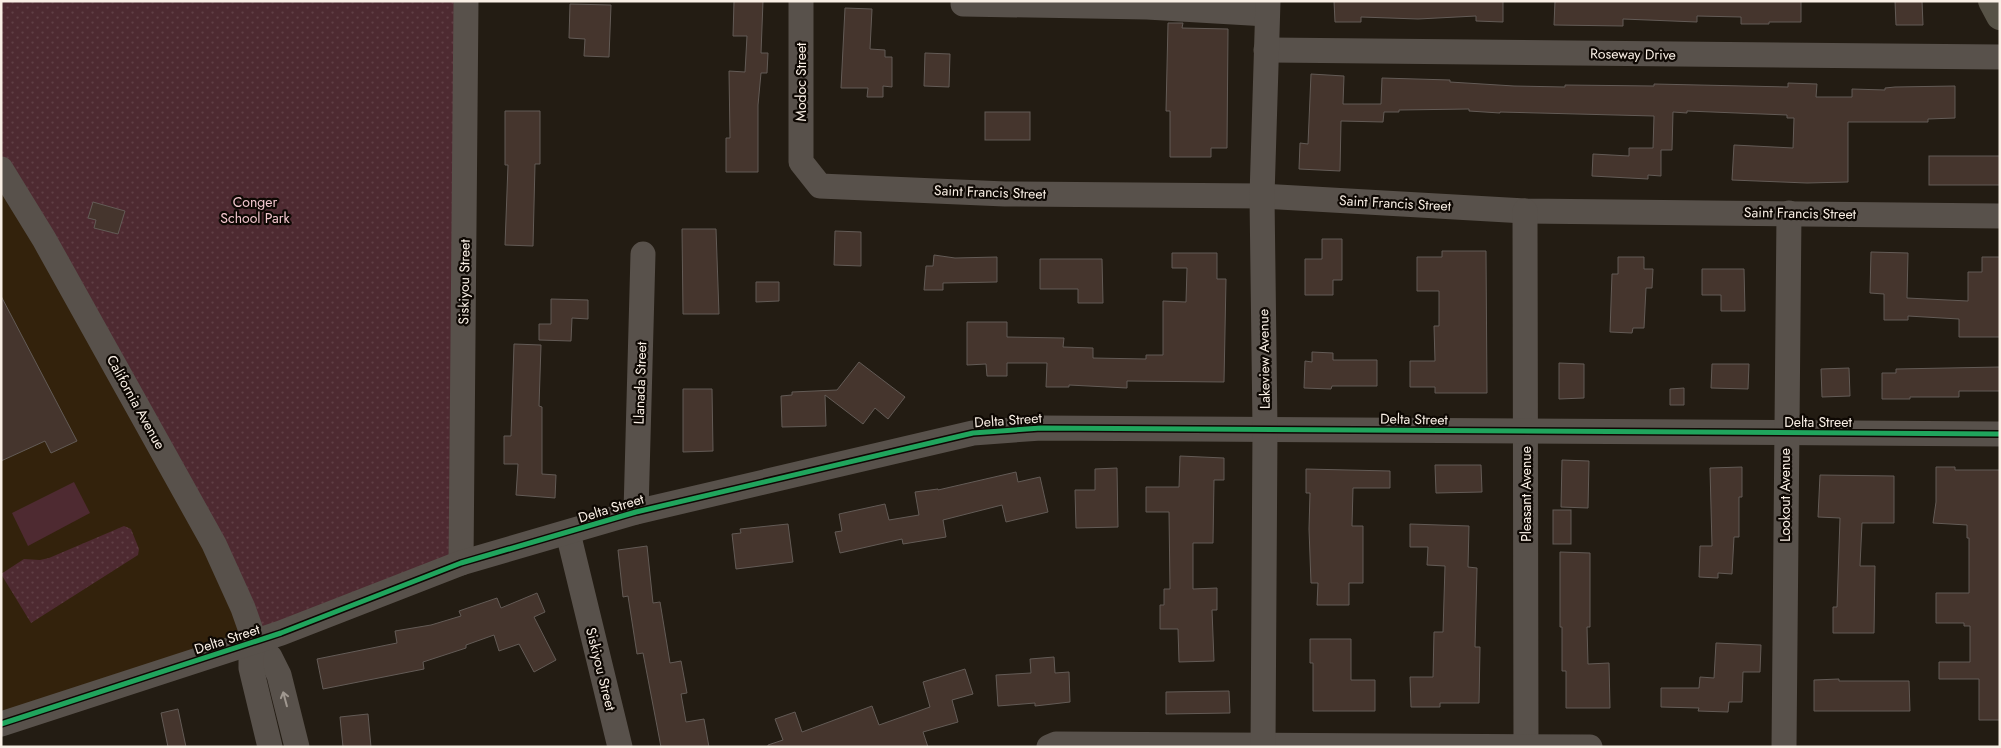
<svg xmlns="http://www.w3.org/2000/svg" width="2001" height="748" font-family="Jost,sans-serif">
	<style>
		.built { fill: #33220c }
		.green { fill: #4e2a31 }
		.park { fill: url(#park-dots) }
		.building { fill: #45352d; stroke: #635b56 }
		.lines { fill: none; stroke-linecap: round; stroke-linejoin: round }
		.minor { stroke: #58514b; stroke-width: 25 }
		.major { stroke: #575246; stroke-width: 28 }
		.cycleway-casing { stroke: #0e0803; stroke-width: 8 }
		.cycleway { stroke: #20a55d; stroke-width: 5 }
		.oneway { stroke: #a09890 }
		.labels { text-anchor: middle; stroke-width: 4.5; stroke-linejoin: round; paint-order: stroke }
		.street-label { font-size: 14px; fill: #f9efe5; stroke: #0e0803 }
		.park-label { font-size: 14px; fill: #f3c7cf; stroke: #0e0803 }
	</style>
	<defs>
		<pattern id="park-dots" width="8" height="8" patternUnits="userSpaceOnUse" patternTransform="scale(1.25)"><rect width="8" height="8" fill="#4e2a31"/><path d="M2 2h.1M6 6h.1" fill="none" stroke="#603f45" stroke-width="1.8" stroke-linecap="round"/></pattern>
	</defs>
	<rect width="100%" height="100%" fill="#231c13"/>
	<!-- built -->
	<path class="built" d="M1,1L461,563L1,724Z"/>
	<!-- green -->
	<path class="green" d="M74,482L90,513L28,546L12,513Z"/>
	<!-- park -->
	<g class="park">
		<path d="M1,1H466L461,563L255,642L1,185Z"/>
		<path d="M124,526L131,529L139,549L138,555L31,623L1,574L24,559L40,560L49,558Z"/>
	</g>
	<!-- building -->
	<g class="building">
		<path d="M734,1H763L761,53H768L767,73H761L758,105V172H726V138H730L729,71L745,72L747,36H733Z"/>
		<path d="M1334,1H1503V22L1476,21V16L1418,19L1361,17V22H1335Z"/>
		<path d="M1555,1H1801V22H1769V24H1741V17L1697,16V22L1623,19V26L1554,25Z"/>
		<path d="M1895,1H1922L1923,25H1896Z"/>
		<path d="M570,4L611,5L609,57L584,56L585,39L569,38Z"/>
		<path d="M845,8L872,9L870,49L885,50V57H892V87L883,86V97H867L868,88H841Z"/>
		<path d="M1168,23H1183L1182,28L1228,29L1227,148H1211V157H1170V111H1166Z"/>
		<path d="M925,53L950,54L949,87L924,86Z"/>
		<path d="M1311,74L1344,76L1343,104H1381L1382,78L1450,80V82L1514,86L1565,87V85L1654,86V84L1788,87V83L1817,84L1816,97H1852V89L1885,90V88L1895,87L1955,86V118L1928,119V122H1848V182L1807,183L1732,180L1734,145L1793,148L1794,118H1787V115L1687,111V113L1673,112L1672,150H1661V176L1648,175V179L1592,176L1593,154L1629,156V148H1653L1654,116L1500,112V113L1469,111V109L1399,110V112H1384L1383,122L1341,121L1340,171L1299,169L1300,143L1308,144Z"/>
		<path d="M505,111H540V164H535L533,246L505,245L508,165H505Z"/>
		<rect x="985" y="112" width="45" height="28"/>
		<rect x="1929" y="156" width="71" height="29"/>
		<path d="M93,202L125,211L118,234L94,228L96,220L88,218Z"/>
		<path d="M682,229H716L719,314H683Z"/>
		<path d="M835,231L861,232V266L834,265Z"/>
		<path d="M1322,239H1342V280H1333V295H1305V259H1322Z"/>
		<path d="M1442,251H1486L1487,393H1435V387H1410V361H1435L1434,326H1439V291H1417V257H1442Z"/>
		<path d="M1871,252L1908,253L1907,298L1968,301V272H1982V257H2000V337H1959V319L1908,316V320H1884V294L1870,293Z"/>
		<path d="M1172,253H1217V279H1226L1224,382L1127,381V388L1069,385V387H1046L1047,363H1007V376H987L986,364L967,365V322H1007V337L1064,338L1063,347L1093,348V358L1146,359V355H1163V301L1186,302L1187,268H1172Z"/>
		<path d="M934,255L955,258L997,257V282L943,283V290H924L926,266H933Z"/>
		<path d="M1618,257H1644V269H1653L1652,288H1646L1644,328H1633L1632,333L1610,332L1612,274H1618Z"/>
		<path d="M1040,259H1102L1103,303H1078V289H1040Z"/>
		<path d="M1702,269H1744L1745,311H1721V295H1702Z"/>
		<path d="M756,282H779V301L756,302Z"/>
		<path d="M1,296L77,441L51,453L45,441L1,461Z"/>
		<path d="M551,299L588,300V319L572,318L571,341L539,340V324H551Z"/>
		<path d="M514,344L541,345L539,406L542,407V474L556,475L555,498L516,495L518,464H504V436H511Z"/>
		<path d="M1312,352L1333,353V360H1377V386H1332L1331,389L1304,388L1305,361L1312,362Z"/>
		<path d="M859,362L905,397L888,419L875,408L863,424L825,395L826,426L782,427L781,396L792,395V392L837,390Z"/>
		<path d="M1559,363L1584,364V398L1559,399Z"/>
		<path d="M1712,364H1749L1748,389L1711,388Z"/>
		<path d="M2000,367V391H1959V397H1910V399H1882V373H1896V369Z"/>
		<path d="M1849,368L1850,396L1822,397L1821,369Z"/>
		<path d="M1684,388V405H1670V389Z"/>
		<path d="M683,389H712L713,451L683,452Z"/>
		<path d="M1180,456L1224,458V480H1214L1213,543H1193V589L1217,588V610H1212L1214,661L1179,662L1178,629H1160V605H1164V589H1170L1169,512H1146V487H1179Z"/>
		<path d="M1562,460L1589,461L1588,508L1561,507Z"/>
		<path d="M1435,465H1481L1482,492L1436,493Z"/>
		<path d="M1742,467V497H1739V537H1734L1732,574L1718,573V578L1699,577L1700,546H1712L1710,468Z"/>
		<path d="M1936,467H1955V470H2000V720H1979V679H1939V662H1970V626H1964V623H1936V593H1969V538H1967V525L1933,523L1936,502Z"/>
		<path d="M1117,468L1118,527L1076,528L1075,490H1095V469Z"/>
		<path d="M1306,469L1390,471V488H1353L1352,526H1363V583H1349V605H1317L1318,583H1311L1309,529L1310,493H1306Z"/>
		<path d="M1016,472L1018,482L1040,477L1048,512L1006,522L1002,505L943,520L946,537L903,544L902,539L840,553L835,532L842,531L839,514L885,504L889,520L919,515L915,492L938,489V490Z"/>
		<path d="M1820,475L1894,476V523H1862L1860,566H1875L1874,633H1833V607H1837L1840,518L1818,517Z"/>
		<rect x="1553" y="510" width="18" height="34"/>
		<path d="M788,524L793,562L736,569L732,534L741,533L740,529Z"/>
		<path d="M1410,524L1469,526L1468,567L1477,568L1475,647H1480L1479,703H1440V707H1411L1410,677H1433L1434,632H1443L1445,566L1427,565L1428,547H1410Z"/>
		<path d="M647,546L653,603L660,602L670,663L681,661L687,693L681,694L686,722L704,719L709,747H661L643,653L637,654L628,596L623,597L618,550Z"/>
		<path d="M1560,552L1590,553V627H1587L1588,664L1609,663L1610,708H1566V671H1562V627H1560Z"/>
		<path d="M537,593L545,612L534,617L556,660L534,672L519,644L499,651L494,635L466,645V648L423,662L424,669L323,689L317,659L397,643L395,631L431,625L461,616L459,611L497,598L501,608Z"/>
		<path d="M1310,639H1351V680H1375V711H1313V663H1310Z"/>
		<path d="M1716,643L1761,645L1760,672H1743L1742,702H1729L1728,712L1698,711L1699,708L1661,707V688H1699L1700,677L1714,678Z"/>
		<path d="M1054,657L1055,673L1069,672L1070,702L1035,706V703L998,706L996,675L1031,673L1030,659Z"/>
		<path d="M965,669L973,694L952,700L958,722L923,732L928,747H768V745L783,740L775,719L795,712L802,732L872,706L879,725L930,707L923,682Z"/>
		<path d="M1839,679V681H1909L1910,711H1814V680Z"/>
		<path d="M1229,691L1230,713L1166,714V692Z"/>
		<path d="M178,709L186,747H168L161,713Z"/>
		<path d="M368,714L371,747H343L340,717Z"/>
	</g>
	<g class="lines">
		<!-- minor -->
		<g class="minor">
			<path d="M801,1V162L820,186L1005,194L1262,196L1525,211L2000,216"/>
			<path d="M963,1V4L1147,7L1267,14"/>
			<path d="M1266,50L2000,57"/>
			<path d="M1,169L44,239L214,544L243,608L255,642L270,657L279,675L297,747"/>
			<path d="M1525,211L1526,747"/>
			<path d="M636,512L643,254"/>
			<path d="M568,533L620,747"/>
			<path d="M461,563L466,1"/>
			<path d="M255,642L251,655V668L270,747"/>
			<path d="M1,724L281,633L461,563L636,512L973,433L1041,428L2000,434"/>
			<path d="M1049,747L1056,744L1590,747"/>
			<path d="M1263,747L1265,429L1262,196L1268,1"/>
			<path d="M1784,747L1789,213"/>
		</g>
		<!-- major -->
		<path class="major" d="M1992,1L2000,16"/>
		<!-- cycleway casing -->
		<g class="cycleway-casing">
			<path id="cycleway" d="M1,724L281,633L461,563L636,512L973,433L1041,428L2000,434"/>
		</g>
		<!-- cycleway -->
		<use href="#cycleway" class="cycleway"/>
	</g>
	<!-- one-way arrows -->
	<defs><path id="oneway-shaft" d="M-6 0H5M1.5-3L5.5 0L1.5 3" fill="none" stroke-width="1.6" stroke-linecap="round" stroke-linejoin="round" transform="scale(1.25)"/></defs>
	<use class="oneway" href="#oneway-shaft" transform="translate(285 699) rotate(-105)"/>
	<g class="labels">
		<!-- street labels -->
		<g class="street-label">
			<text transform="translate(1633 54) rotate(1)" y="5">Roseway Drive</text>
			<text transform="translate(801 82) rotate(-90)" y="5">Modoc Street</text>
			<text transform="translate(990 192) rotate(2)" y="5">Saint Francis Street</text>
			<text transform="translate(1395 203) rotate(3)" y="5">Saint Francis Street</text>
			<text transform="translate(1800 213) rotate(1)" y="5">Saint Francis Street</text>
			<text transform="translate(464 282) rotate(-89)" y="5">Siskiyou Street</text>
			<text transform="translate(1264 359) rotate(-91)" y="5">Lakeview Avenue</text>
			<text transform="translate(640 383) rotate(-88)" y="5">Llanada Street</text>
			<text transform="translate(136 402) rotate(61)" y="5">California Avenue</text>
			<text transform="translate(1414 419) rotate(1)" y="5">Delta Street</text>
			<text transform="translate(1008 420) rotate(-4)" y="5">Delta Street</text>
			<text x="1818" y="427">Delta Street</text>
			<text transform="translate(1526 494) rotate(-90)" y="5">Pleasant Avenue</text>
			<text transform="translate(1785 495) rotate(-90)" y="5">Lookout Avenue</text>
			<text transform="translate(611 508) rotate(-17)" y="5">Delta Street</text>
			<text transform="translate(227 639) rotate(-18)" y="5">Delta Street</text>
			<text transform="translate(601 669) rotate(76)" y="5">Siskiyou Street</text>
		</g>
		<!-- park labels -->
		<g class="park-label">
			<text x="255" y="207">Conger<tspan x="255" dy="16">School Park</tspan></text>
		</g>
	</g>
	<!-- border -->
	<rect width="2001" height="748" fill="none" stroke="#f9efe5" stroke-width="5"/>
</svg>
